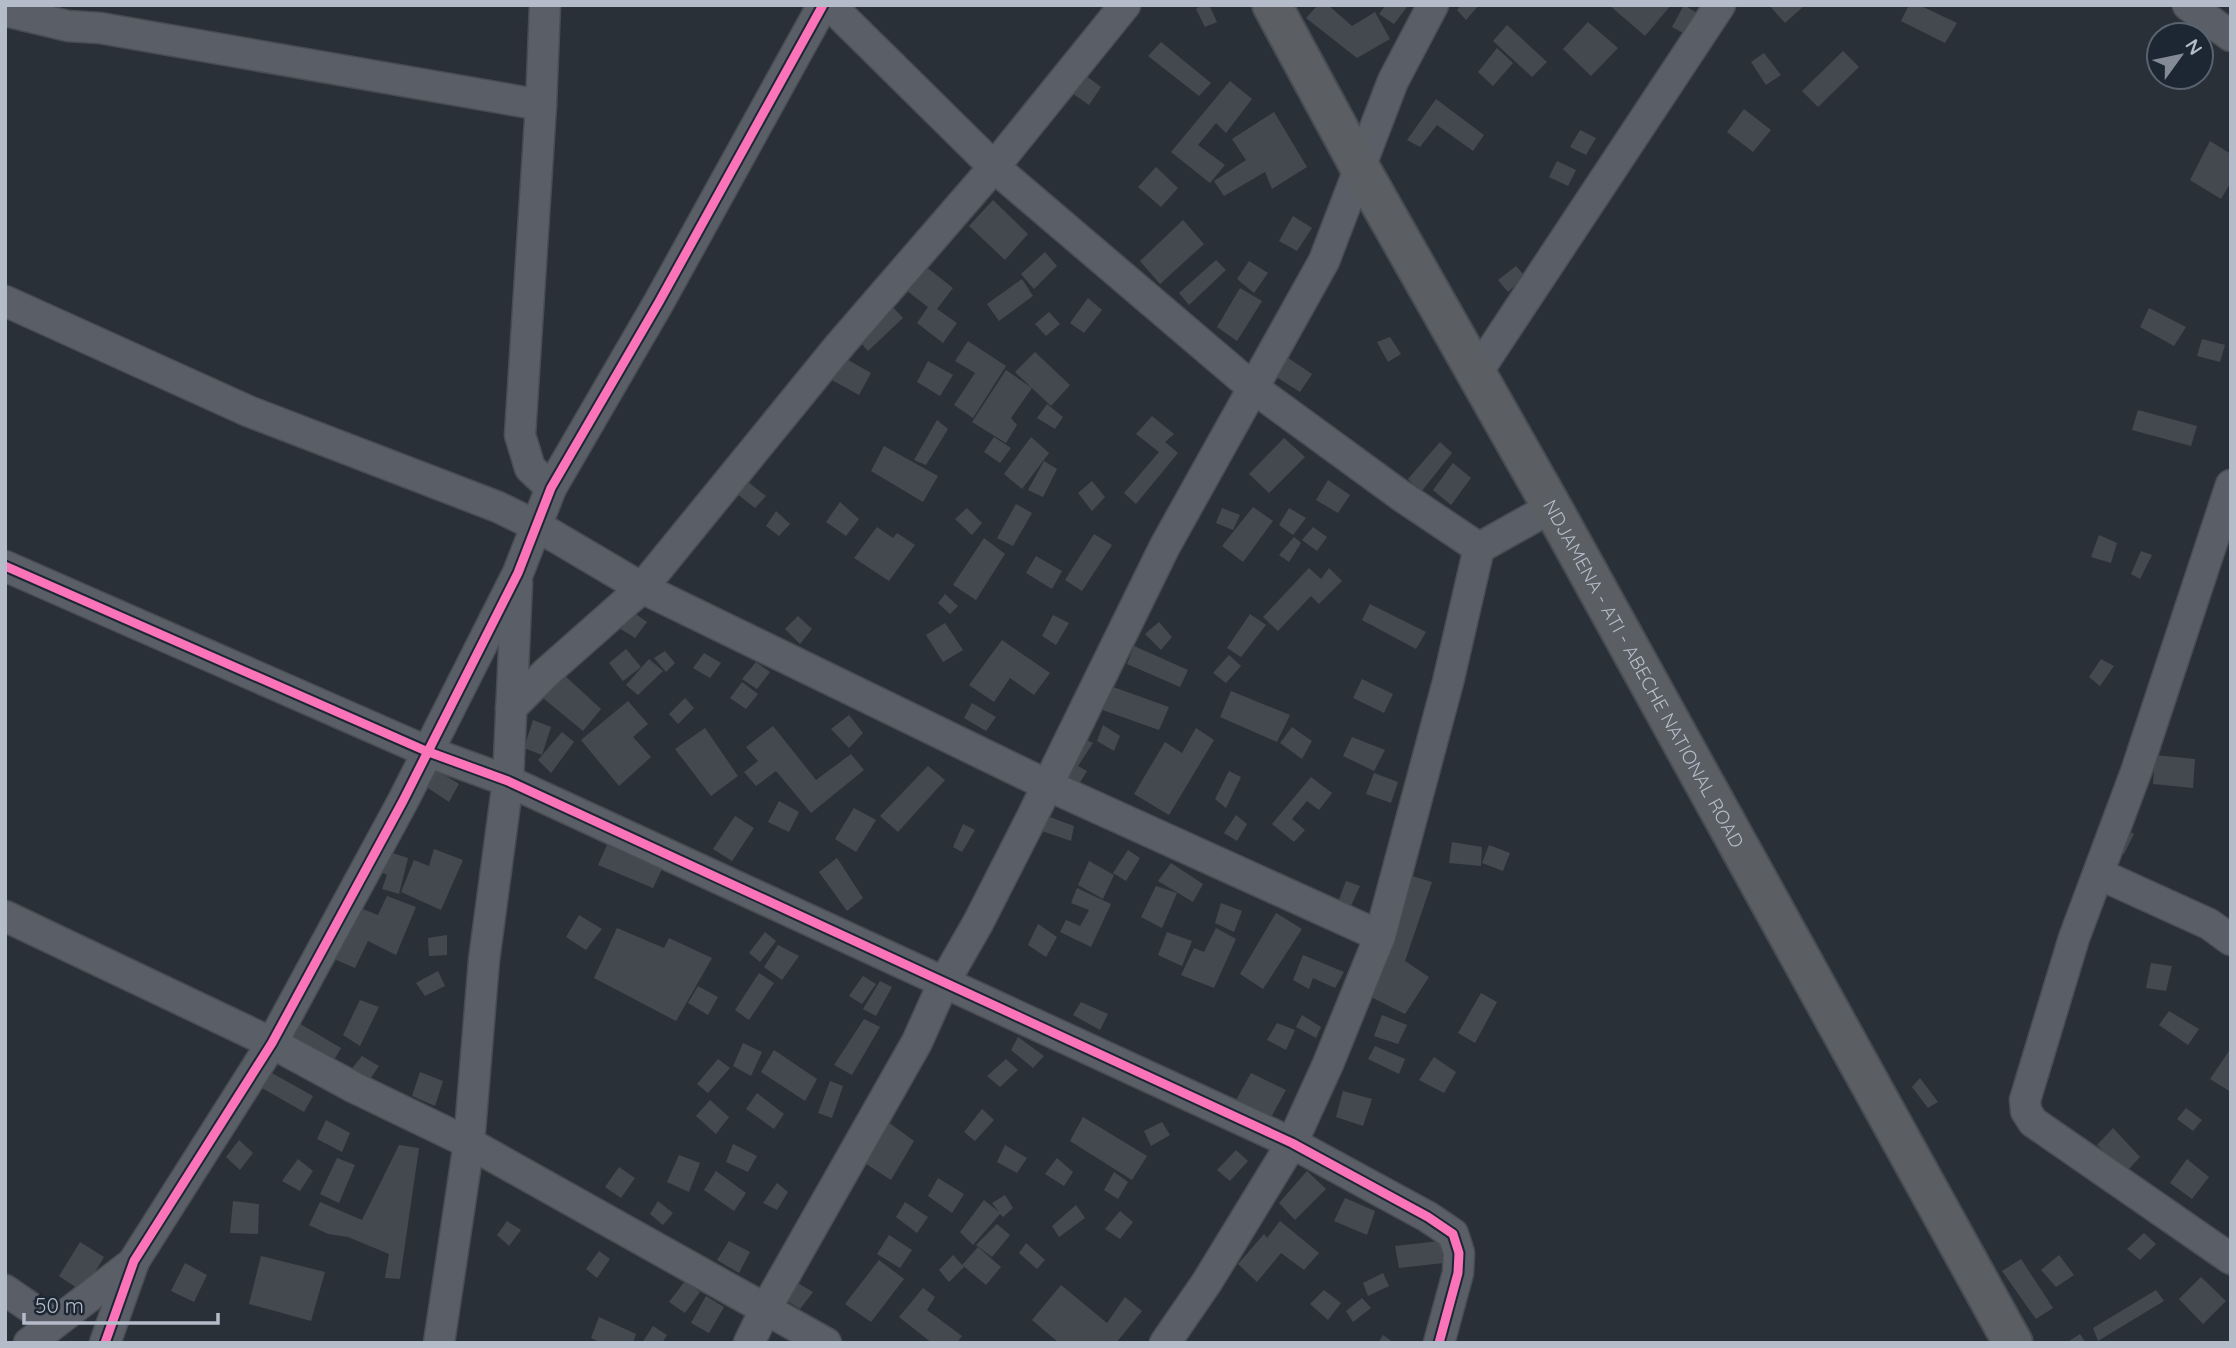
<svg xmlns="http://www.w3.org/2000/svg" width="2236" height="1348" font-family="Quicksand,sans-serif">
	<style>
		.building { fill: #444950 }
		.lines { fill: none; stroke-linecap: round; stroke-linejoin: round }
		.minor-casing { stroke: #484c53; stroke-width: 33 }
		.trunk-casing { stroke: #474c53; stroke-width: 42 }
		.minor { stroke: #5a5e66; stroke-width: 30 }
		.trunk { stroke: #5b5f64; stroke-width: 38 }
		.cycleway-casing { stroke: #1d2633; stroke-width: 13 }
		.cycleway { stroke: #fb73b8; stroke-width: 9 }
		.labels { text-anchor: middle; stroke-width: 6; stroke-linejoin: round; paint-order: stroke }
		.street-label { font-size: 19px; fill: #b4bcc9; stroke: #1d2633 }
	</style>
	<rect width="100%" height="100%" fill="#2a3038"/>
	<!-- building -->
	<g class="building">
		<path d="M1202,5H1209L1217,22L1205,27L1196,9Z"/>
		<path d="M1318,5H1328L1352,26L1375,12L1390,39L1357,58L1306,18Z"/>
		<path d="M1386,5H1405L1407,7L1394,24L1379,14Z"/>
		<path d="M1461,5H1479L1466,20L1457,10Z"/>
		<path d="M1609,5H1671L1645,36Z"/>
		<path d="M1684,5L1697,13L1685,34L1672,27Z"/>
		<path d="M1769,5H1805L1785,23Z"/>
		<path d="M1909,5H1919L1957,23L1945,43L1901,21Z"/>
		<path d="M1588,22L1618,48L1591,76L1563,49Z"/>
		<path d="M1507,25L1547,62L1532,77L1493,41Z"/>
		<path d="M1161,42L1211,83L1199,96L1148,56Z"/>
		<path d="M1497,48L1513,63L1493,86L1478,72Z"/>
		<path d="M1843,51L1859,67L1818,107L1802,91Z"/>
		<path d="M1764,53L1781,75L1766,85L1751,62Z"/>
		<path d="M1081,72L1101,87L1089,105L1069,91Z"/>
		<path d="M1230,81L1252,99L1226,133L1216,123L1198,145L1225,165L1210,183L1171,152Z"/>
		<path d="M1436,99L1484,135L1473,151L1437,125L1420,147L1407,140Z"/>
		<path d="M1744,109L1771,130L1753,152L1727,132Z"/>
		<path d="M1274,112L1307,167L1272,189L1265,172L1224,196L1214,181L1246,160L1232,139Z"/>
		<path d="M1580,130L1596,138L1586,155L1570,147Z"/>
		<path d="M2210,141L2231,154V182L2221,199L2190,180Z"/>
		<path d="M1557,161L1576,170L1568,186L1549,177Z"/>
		<path d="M1156,167L1178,188L1161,207L1138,187Z"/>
		<path d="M993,200L1028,234L1005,260L969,226Z"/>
		<path d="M1293,216L1312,228L1297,251L1279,241Z"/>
		<path d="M1183,220L1204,244L1160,284L1140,261Z"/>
		<path d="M1045,252L1057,266L1034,289L1021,274Z"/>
		<path d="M1216,260L1226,270L1189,305L1179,293Z"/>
		<path d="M1249,261L1268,273L1254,293L1237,279Z"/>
		<path d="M925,266L953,288L937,309L957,323L943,343L917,323L928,307L907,291Z"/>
		<path d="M1516,266L1525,276L1508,292L1498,280Z"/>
		<path d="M1022,279L1033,296L999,321L987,304Z"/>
		<path d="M1240,288L1262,301L1237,341L1217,327Z"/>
		<path d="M1088,298L1102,310L1084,333L1070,323Z"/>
		<path d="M892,306L903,318L868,351L856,337Z"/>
		<path d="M2149,308L2186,327L2174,346L2140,327Z"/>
		<path d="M1049,312L1060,324L1046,336L1035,324Z"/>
		<path d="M1390,337L1401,354L1388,362L1377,342Z"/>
		<path d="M2202,339L2225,345L2220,362L2197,356Z"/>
		<path d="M968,341L1006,366L973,418L954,405L975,373L955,361Z"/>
		<path d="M1035,352L1070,385L1051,406L1015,372Z"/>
		<path d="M1279,352L1312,374L1300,392L1267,371Z"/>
		<path d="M843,357L871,373L859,395L830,379Z"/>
		<path d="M928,361L953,375L940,396L917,382Z"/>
		<path d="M1006,370L1032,388L1011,418L1017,425L1006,443L972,422Z"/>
		<path d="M1047,404L1063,417L1055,429L1037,418Z"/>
		<path d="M2138,410L2197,426L2191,446L2132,430Z"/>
		<path d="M1152,416L1174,434L1165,442L1178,453L1136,504L1124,493L1159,452L1136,434Z"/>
		<path d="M937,420L948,429L926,465L914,460Z"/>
		<path d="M994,437L1011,448L1000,463L984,452Z"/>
		<path d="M1031,437L1049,453L1022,489L1004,474Z"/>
		<path d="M1284,438L1305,457L1269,493L1249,474Z"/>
		<path d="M1440,442L1452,453L1421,492L1408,479Z"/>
		<path d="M884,446L938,476L923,502L871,471Z"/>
		<path d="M1044,461L1057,469L1043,497L1028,490Z"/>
		<path d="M1453,463L1471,478L1451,505L1433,490Z"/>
		<path d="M738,474L766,496L755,508L727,486Z"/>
		<path d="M1328,480L1350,495L1338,513L1316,500Z"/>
		<path d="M1092,481L1105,497L1092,511L1078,493Z"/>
		<path d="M840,502L859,519L846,536L826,522Z"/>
		<path d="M1016,504L1032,513L1013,546L997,538Z"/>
		<path d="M1253,507L1273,521L1243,562L1222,546Z"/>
		<path d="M967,508L982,523L972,535L955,519Z"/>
		<path d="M1222,508L1240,515L1233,530L1216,523Z"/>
		<path d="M1289,508L1306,518L1293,535L1279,525Z"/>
		<path d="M776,511L790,524L779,536L766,526Z"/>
		<path d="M877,527L893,538L897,533L915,545L889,581L854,558Z"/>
		<path d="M1313,527L1327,537L1317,551L1302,540Z"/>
		<path d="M1094,534L1112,545L1082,591L1065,580Z"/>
		<path d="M2099,535L2117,543L2111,563L2091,557Z"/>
		<path d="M1294,537L1301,543L1289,562L1279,555Z"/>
		<path d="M984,538L1005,554L976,600L953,585Z"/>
		<path d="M2141,551L2152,555L2140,579L2131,574Z"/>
		<path d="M1036,556L1062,571L1052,589L1026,573Z"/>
		<path d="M1309,568L1321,579L1329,568L1342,581L1319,604L1311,596L1278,631L1263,617Z"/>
		<path d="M945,594L958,606L950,614L938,603Z"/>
		<path d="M1370,604L1426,632L1416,649L1362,620Z"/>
		<path d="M627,608L647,622L635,638L616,626Z"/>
		<path d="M1250,614L1266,625L1241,657L1227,648Z"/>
		<path d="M1053,615L1069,623L1056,645L1042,636Z"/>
		<path d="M798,616L812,629L800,644L785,629Z"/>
		<path d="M1159,622L1172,637L1161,650L1145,634Z"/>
		<path d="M945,623L963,650L943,662L926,635Z"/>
		<path d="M1002,640L1050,673L1034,695L1010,678L994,702L969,685Z"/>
		<path d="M1134,646L1188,670L1180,687L1127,664Z"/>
		<path d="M626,649L641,667L623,681L609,663Z"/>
		<path d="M665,651L675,663L666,672L654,658Z"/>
		<path d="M704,653L721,663L710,678L693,668Z"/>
		<path d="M1229,655L1241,666L1226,683L1213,673Z"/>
		<path d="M649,659L663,671L638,695L626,685Z"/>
		<path d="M2101,659L2114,666L2100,686L2089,677Z"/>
		<path d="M756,662L770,672L757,689L742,679Z"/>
		<path d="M563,674L601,709L583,731L543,698Z"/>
		<path d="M1362,679L1393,694L1384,713L1353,698Z"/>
		<path d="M742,682L758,694L746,709L730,698Z"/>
		<path d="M1102,683L1169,707L1159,730L1094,707Z"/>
		<path d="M1231,691L1290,715L1277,742L1220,717Z"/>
		<path d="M685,698L694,708L678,724L669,714Z"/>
		<path d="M628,701L648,724L633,737L651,757L619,786L581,740Z"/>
		<path d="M972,703L996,717L986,731L964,718Z"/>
		<path d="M849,715L863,733L849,748L831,729Z"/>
		<path d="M533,720L551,727L542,755L524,748Z"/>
		<path d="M1103,725L1120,736L1114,751L1097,741Z"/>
		<path d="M773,726L816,780L851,754L864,770L811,813L776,771L756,786L744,772L758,761L746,747Z"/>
		<path d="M1292,727L1312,741L1302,759L1280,743Z"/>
		<path d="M705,728L738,776L711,796L675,749Z"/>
		<path d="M1196,728L1214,740L1169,815L1134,794L1165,742L1182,753Z"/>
		<path d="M562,732L574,742L551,773L538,760Z"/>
		<path d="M1077,735L1093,743L1078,766L1087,771L1079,784L1056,769Z"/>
		<path d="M1352,737L1385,750L1374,771L1343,756Z"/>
		<path d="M2155,755L2195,759L2193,788L2153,784Z"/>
		<path d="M928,766L945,780L898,832L880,816Z"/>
		<path d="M432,767L459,784L449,802L422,784Z"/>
		<path d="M1229,771L1241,777L1226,808L1215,799Z"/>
		<path d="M1374,773L1398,782L1391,803L1366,794Z"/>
		<path d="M1311,777L1332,793L1319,810L1307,801L1292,819L1305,830L1294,842L1272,824Z"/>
		<path d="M779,801L799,812L789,832L768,822Z"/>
		<path d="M854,808L876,820L856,852L835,839Z"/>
		<path d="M1039,813L1074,826L1071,841L1033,828Z"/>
		<path d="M1236,815L1247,824L1237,841L1224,833Z"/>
		<path d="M735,816L754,828L732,861L713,849Z"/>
		<path d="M963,824L975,830L962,852L953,847Z"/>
		<path d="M2121,826L2134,834L2124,854L2110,847Z"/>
		<path d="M1452,842L1482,847L1481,866L1449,863Z"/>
		<path d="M607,845L662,869L653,888L598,865Z"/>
		<path d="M1489,845L1510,853L1503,871L1482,863Z"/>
		<path d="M377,848L408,858L399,894L382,889L387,875L372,868Z"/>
		<path d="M434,849L463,860L441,910L401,892L414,860L429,866Z"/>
		<path d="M1128,850L1140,858L1126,881L1113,873Z"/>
		<path d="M837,858L863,898L847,911L819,872Z"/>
		<path d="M1089,861L1114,875L1103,899L1078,885Z"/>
		<path d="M1171,863L1203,884L1193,902L1158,881Z"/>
		<path d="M1409,875L1432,882L1405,961L1429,977L1405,1014L1367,995Z"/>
		<path d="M1346,881L1360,886L1350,908L1338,902Z"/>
		<path d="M1156,886L1177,893L1162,928L1141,917Z"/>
		<path d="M1077,888L1111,904L1091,947L1060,932L1066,920L1080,926L1089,910L1071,903Z"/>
		<path d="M387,896L416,907L396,955L368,941L355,968L327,956L350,904L378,915Z"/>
		<path d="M1221,903L1242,911L1234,932L1215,923Z"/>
		<path d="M1276,913L1302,929L1263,989L1240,974Z"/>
		<path d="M579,915L602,929L586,950L566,937Z"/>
		<path d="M1038,924L1057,937L1046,957L1028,945Z"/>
		<path d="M617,928L664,948L669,938L712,958L676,1021L594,978Z"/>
		<path d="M1216,928L1236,939L1214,988L1181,975L1194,948L1204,952Z"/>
		<path d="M765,932L776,941L760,962L749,953Z"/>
		<path d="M1167,932L1192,941L1182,966L1158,955Z"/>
		<path d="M447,935V955L429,956L428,938Z"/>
		<path d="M778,945L799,956L782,980L764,967Z"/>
		<path d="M1303,955L1344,972L1335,988L1313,978L1309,989L1293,980Z"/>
		<path d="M2151,963L2172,966L2166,991L2146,988Z"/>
		<path d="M438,971L445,986L425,996L416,983Z"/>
		<path d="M759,973L774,983L749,1020L735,1010Z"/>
		<path d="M863,976L876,984L862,1004L849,996Z"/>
		<path d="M880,981L892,987L876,1016L863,1009Z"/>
		<path d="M698,986L718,997L708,1015L688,1003Z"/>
		<path d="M1481,993L1497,1002L1475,1043L1458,1033Z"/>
		<path d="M360,1000L379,1007L360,1046L343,1035Z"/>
		<path d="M1081,1002L1108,1014L1100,1030L1073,1015Z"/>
		<path d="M2169,1011L2199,1029L2188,1045L2159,1025Z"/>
		<path d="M1302,1015L1321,1027L1316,1038L1296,1027Z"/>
		<path d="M1382,1015L1407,1025L1398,1044L1374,1036Z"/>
		<path d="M864,1019L880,1027L852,1075L834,1065Z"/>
		<path d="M297,1022L341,1048L331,1065L287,1040Z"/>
		<path d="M1277,1023L1295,1030L1286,1050L1267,1040Z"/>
		<path d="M1018,1037L1044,1056L1033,1068L1011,1050Z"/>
		<path d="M743,1043L762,1052L751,1076L733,1066Z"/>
		<path d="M1375,1046L1405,1059L1399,1074L1368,1059Z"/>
		<path d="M2231,1048V1092L2210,1079Z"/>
		<path d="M774,1050L817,1079L805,1101L761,1072Z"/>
		<path d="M362,1056L379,1066L368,1082L350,1071Z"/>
		<path d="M1434,1057L1456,1072L1444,1093L1419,1080Z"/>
		<path d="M718,1059L730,1068L708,1093L697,1084Z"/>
		<path d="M1006,1059L1018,1070L1000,1087L987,1076Z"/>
		<path d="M270,1072L313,1096L304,1112L262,1088Z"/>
		<path d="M420,1072L443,1081L435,1106L412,1096Z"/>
		<path d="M1251,1073L1286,1090L1270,1119L1235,1102Z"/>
		<path d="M1920,1078L1938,1102L1928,1108L1912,1087Z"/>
		<path d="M830,1081L843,1086L832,1118L818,1113Z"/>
		<path d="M1343,1091L1372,1099L1363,1126L1336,1117Z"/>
		<path d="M757,1093L784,1114L774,1129L746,1109Z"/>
		<path d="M710,1100L729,1117L716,1134L696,1116Z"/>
		<path d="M2186,1108L2202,1120L2193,1131L2177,1119Z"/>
		<path d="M982,1109L994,1120L975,1141L964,1132Z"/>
		<path d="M1083,1117L1147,1156L1132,1180L1070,1141Z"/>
		<path d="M326,1120L350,1133L342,1152L317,1139Z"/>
		<path d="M888,1122L914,1141L891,1180L863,1162Z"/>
		<path d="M1162,1122L1170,1135L1151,1146L1144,1131Z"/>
		<path d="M2113,1128L2140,1157L2126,1172L2097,1145Z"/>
		<path d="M239,1140L253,1153L240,1170L226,1157Z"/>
		<path d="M733,1144L757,1156L748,1172L726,1162Z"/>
		<path d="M399,1145L419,1148L400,1279L385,1278L389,1254L348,1237L328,1234L309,1225L320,1202L362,1220Z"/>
		<path d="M1005,1145L1027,1158L1017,1173L997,1162Z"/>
		<path d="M1236,1150L1248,1161L1230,1181L1217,1170Z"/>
		<path d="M679,1155L700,1163L689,1192L667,1182Z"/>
		<path d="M337,1158L355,1165L339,1203L320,1194Z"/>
		<path d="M1057,1158L1073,1172L1064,1186L1045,1174Z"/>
		<path d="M298,1159L313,1171L300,1191L282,1181Z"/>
		<path d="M2187,1159L2209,1177L2192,1199L2170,1183Z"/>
		<path d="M619,1167L635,1178L621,1198L605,1187Z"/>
		<path d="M716,1171L746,1193L734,1211L704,1190Z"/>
		<path d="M1307,1171L1326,1189L1295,1220L1279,1203Z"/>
		<path d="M1114,1172L1128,1182L1118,1199L1104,1190Z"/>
		<path d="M938,1178L964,1194L952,1213L928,1196Z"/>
		<path d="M777,1183L788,1192L777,1210L763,1203Z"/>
		<path d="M1005,1195L1013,1208L1003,1217L1000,1214L973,1245L960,1232L984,1200L999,1212L992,1203Z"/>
		<path d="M1345,1198L1375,1211L1367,1235L1334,1221Z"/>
		<path d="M233,1201L259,1204L258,1234L230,1233Z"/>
		<path d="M658,1201L673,1213L663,1225L650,1214Z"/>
		<path d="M905,1202L928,1217L917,1233L896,1217Z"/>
		<path d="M1076,1205L1085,1218L1059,1237L1052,1226Z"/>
		<path d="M1120,1211L1133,1222L1120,1239L1105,1229Z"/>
		<path d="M507,1221L521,1230L509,1246L497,1235Z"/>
		<path d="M1280,1221L1319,1253L1304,1270L1281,1253L1257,1282L1238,1264L1264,1234L1267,1238Z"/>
		<path d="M997,1224L1010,1235L992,1257L976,1245Z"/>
		<path d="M2144,1233L2156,1244L2140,1260L2127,1249Z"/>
		<path d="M889,1235L912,1250L900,1268L877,1254Z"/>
		<path d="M729,1241L750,1252L739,1273L717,1260Z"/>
		<path d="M1440,1241L1444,1263L1399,1268L1395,1246Z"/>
		<path d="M80,1242L104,1257L83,1292L59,1276Z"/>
		<path d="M1026,1243L1045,1260L1037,1269L1019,1253Z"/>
		<path d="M978,1247L1001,1267L986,1285L962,1265Z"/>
		<path d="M599,1251L610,1259L597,1278L586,1269Z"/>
		<path d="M953,1255L964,1267L949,1282L939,1270Z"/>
		<path d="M2059,1255L2074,1275L2056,1287L2041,1270Z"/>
		<path d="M261,1256L325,1272L311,1321L249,1304Z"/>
		<path d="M2021,1259L2053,1308L2036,1319L2002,1271Z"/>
		<path d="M879,1260L904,1279L871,1322L845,1304Z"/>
		<path d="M185,1263L207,1275L194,1302L171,1291Z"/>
		<path d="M1383,1273L1389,1286L1368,1296L1363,1283Z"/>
		<path d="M2201,1277L2226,1301L2203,1324L2179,1299Z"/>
		<path d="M685,1281L700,1292L685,1313L669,1302Z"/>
		<path d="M796,1282L813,1292L800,1309L782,1298Z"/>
		<path d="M1061,1285L1107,1323L1125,1297L1142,1311L1116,1343H1059L1032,1320Z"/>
		<path d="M923,1288L935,1297L927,1310L962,1336L957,1343H932L899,1317Z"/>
		<path d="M1324,1290L1341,1303L1328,1320L1310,1304Z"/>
		<path d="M2156,1290L2164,1301L2098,1341L2093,1328Z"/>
		<path d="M706,1296L724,1307L709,1333L691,1323Z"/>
		<path d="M1362,1298L1371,1308L1353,1322L1346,1311Z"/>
		<path d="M599,1317L636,1334L633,1343H601L591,1338Z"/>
		<path d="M653,1326L667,1335L662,1343H642Z"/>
		<path d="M2080,1334L2086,1343H2066Z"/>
		<path d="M1383,1335L1394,1343H1378Z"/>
	</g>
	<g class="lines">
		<!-- minor casing -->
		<g class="minor-casing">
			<g id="minor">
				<path d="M545,5L541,105L520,435L530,468L551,488"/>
				<path d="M830,5L994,167L1252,387L1400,495L1479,548L1552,507"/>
				<path d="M2188,5L2231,36"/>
				<path d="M5,11L68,26L100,28L541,105"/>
				<path d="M5,301L248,411L498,507L537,526L642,588L1047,785L1380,936"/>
				<path d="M1476,374L1720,5"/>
				<path d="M2231,485L2136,772L2074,938L2025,1100L2026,1111L2033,1122L2231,1259"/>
				<path d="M5,566L426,751L508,781L1292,1143L1428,1217L1453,1234L1459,1253L1458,1273L1439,1343"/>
				<path d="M511,708L547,672L642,588L840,345L994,167L1125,5"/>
				<path d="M2099,874L2209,924L2231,940"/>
				<path d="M5,916L272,1043L355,1088L469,1143L826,1343"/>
				<path d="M5,1290L53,1323"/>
				<path d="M29,1343L134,1262"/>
				<path d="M105,1343L134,1261L272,1043L403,801L518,573L551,488L659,302L823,5"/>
				<path d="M439,1343L469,1143L484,960L508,781L517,583"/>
				<path d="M749,1343L765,1310L917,1042L943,984L978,923L1031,819L1165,546L1324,261L1393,81L1433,5"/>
				<path d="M1165,1343L1207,1282L1292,1143L1328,1064L1380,936L1448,682L1479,548"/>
			</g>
		</g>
		<!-- trunk casing -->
		<g class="trunk-casing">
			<g id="trunk">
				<path id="s1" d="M1272,5L1359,166L1552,507L2013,1343"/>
			</g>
		</g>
		<!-- minor -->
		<use href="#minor" class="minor"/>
		<!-- trunk -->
		<use href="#trunk" class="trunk"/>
		<!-- cycleway casing -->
		<g class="cycleway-casing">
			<g id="cycleway">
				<path d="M5,566L426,751L508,781L1292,1143L1428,1217L1453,1234L1459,1253L1458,1273L1439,1343"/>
				<path d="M105,1343L134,1261L272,1043L403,801L518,573L551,488L659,302L823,5"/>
			</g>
		</g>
		<!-- cycleway -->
		<use href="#cycleway" class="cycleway"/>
	</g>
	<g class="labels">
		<!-- street labels -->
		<g class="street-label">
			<text dy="7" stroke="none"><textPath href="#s1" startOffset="765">NDJAMENA - ATI - ABECHE NATIONAL ROAD</textPath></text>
		</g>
	</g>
	<!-- border -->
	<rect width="2236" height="1348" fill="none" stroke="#b4bcc9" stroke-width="14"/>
	<!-- north arrow -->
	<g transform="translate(2180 56) rotate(57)"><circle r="33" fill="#1d2633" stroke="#59626f" stroke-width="2"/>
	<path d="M0-5L12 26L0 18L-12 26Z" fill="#848b96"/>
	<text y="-10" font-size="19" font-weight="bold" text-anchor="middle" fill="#b4bcc9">N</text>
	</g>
	<!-- scale -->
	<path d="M24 1313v10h194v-10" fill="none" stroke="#b4bcc9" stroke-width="3.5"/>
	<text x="35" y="1313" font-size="21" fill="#b4bcc9" stroke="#1d2633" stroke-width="5" paint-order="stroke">50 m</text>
</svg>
